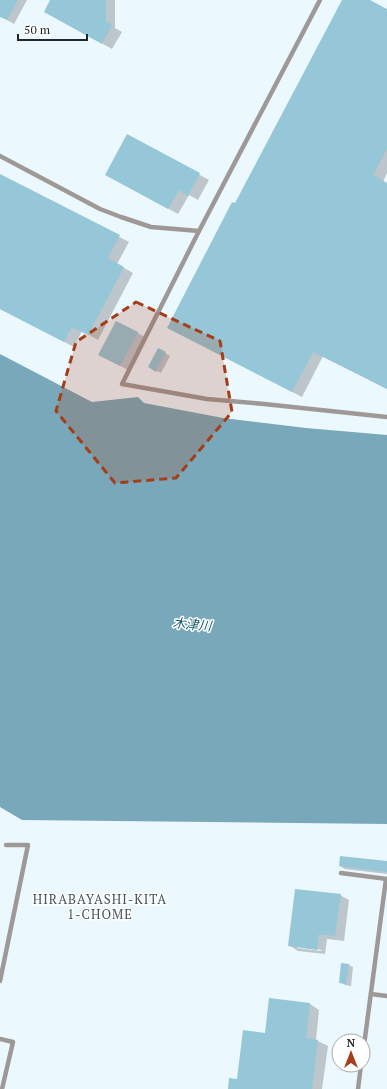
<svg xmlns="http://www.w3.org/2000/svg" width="387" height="1089" font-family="'PT Serif','Noto Sans JP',serif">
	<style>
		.water { fill: #78a8ba }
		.shadow { fill: #0003; fill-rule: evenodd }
		.building { fill: #95c7d8 }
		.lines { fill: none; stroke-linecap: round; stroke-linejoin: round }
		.lane { stroke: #9e9997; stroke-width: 4.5 }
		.marked { fill: #a43e19; fill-opacity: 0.2; stroke: #a43e19; stroke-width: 3; stroke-dasharray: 8 5; stroke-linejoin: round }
		.labels { text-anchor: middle; stroke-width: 3; stroke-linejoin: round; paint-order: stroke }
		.water-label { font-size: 13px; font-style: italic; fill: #17586b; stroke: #fff }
		.neighbourhood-label { font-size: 13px; letter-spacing: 1px; fill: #475357; stroke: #fff }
	</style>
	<rect width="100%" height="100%" fill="#ebf8fe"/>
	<!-- water -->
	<path class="water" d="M0,354L92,402L138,397L144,403L223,418L306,428L387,435V824L22,820L0,807Z"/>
	<!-- shadow -->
	<g class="shadow">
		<path d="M0,0H27L14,24L0,16Z"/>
		<path d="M52,0H115V28L122,32L112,49L55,17Z"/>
		<path d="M344,0H368L387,10V173L383,182L387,184V389L323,356L302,397L178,333L235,205Z"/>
		<path d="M128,135L209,180L198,200L189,195L178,214L116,180Z"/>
		<path d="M0,175L129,242L117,264L133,273L98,340L82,331L74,347L0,309Z"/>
		<path d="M117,322L145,337L128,370L107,359Z"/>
		<path d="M158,349L170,356L161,373L149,367Z"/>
		<path d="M387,862V874L345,869L340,866Z"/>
		<path d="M340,895L349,900L344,941L327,939L325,954L298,951L289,945ZM297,946L322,950L321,951L297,948Z"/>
		<path d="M349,965L353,967L351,986L345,985L340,982Z"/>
		<path d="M310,1004L319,1010L316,1040L328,1046L322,1089H229L238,1080L265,1034Z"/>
	</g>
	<!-- building -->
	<g class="building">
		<path d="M0,0H18L7,20L0,17Z"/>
		<path d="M50,0H106V22L112,25L102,44L44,12Z"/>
		<path d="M342,0H370L387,9V149L373,175L387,183V389L313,352L292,392L167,328L232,202L235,203Z"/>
		<path d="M127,134L200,173L188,196L179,190L168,209L105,175Z"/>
		<path d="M0,174L120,235L108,258L124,267L88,335L72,327L64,342L0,309Z"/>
		<path d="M116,321L138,332L120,366L98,355Z"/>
		<path d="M158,348L166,352L156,372L148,367Z"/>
		<path d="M340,856L387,861V872L339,866Z"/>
		<path d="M295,889L341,894L335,936L319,934L317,950L288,946Z"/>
		<path d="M341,963L349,964L346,984L339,983Z"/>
		<path d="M269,998L310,1003L306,1038L318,1040L312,1089H228L229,1078L237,1079L243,1030L265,1033Z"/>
	</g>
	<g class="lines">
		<!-- lane -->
		<g class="lane">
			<path d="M320,0L199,231L122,384L207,399L264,404L387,417"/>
			<path d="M0,156L100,209L121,217L151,227L199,231"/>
			<path d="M341,873L387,879"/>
			<path d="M0,981L28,845H6"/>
			<path d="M371,994L387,996"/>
			<path d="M0,1039L13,1042L2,1089"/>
			<path d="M363,1053L386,879"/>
			<path d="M358,1089L361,1065"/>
		</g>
	</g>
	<!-- marked area -->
	<path class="marked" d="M136,302L220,341L232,412L176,478L115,483L56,411L76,342Z"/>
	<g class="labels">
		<!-- water labels -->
		<g class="water-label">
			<text transform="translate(192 624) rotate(5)" y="5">木津川</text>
		</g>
		<!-- neighbourhood labels -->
		<g class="neighbourhood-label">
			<text x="100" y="904">HIRABAYASHI-KITA<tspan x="100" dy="15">1-CHOME</tspan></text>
		</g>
	</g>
	<!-- north arrow -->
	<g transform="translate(351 1053)"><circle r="19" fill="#ffffff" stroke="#a7a9a9"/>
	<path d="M0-3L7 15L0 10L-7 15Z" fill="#a43e19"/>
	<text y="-6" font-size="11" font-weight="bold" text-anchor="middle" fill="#222729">N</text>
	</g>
	<!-- scale -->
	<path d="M18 34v6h69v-6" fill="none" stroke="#222729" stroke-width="2"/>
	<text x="24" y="34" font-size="12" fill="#222729" stroke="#ffffff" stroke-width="3" paint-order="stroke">50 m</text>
</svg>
